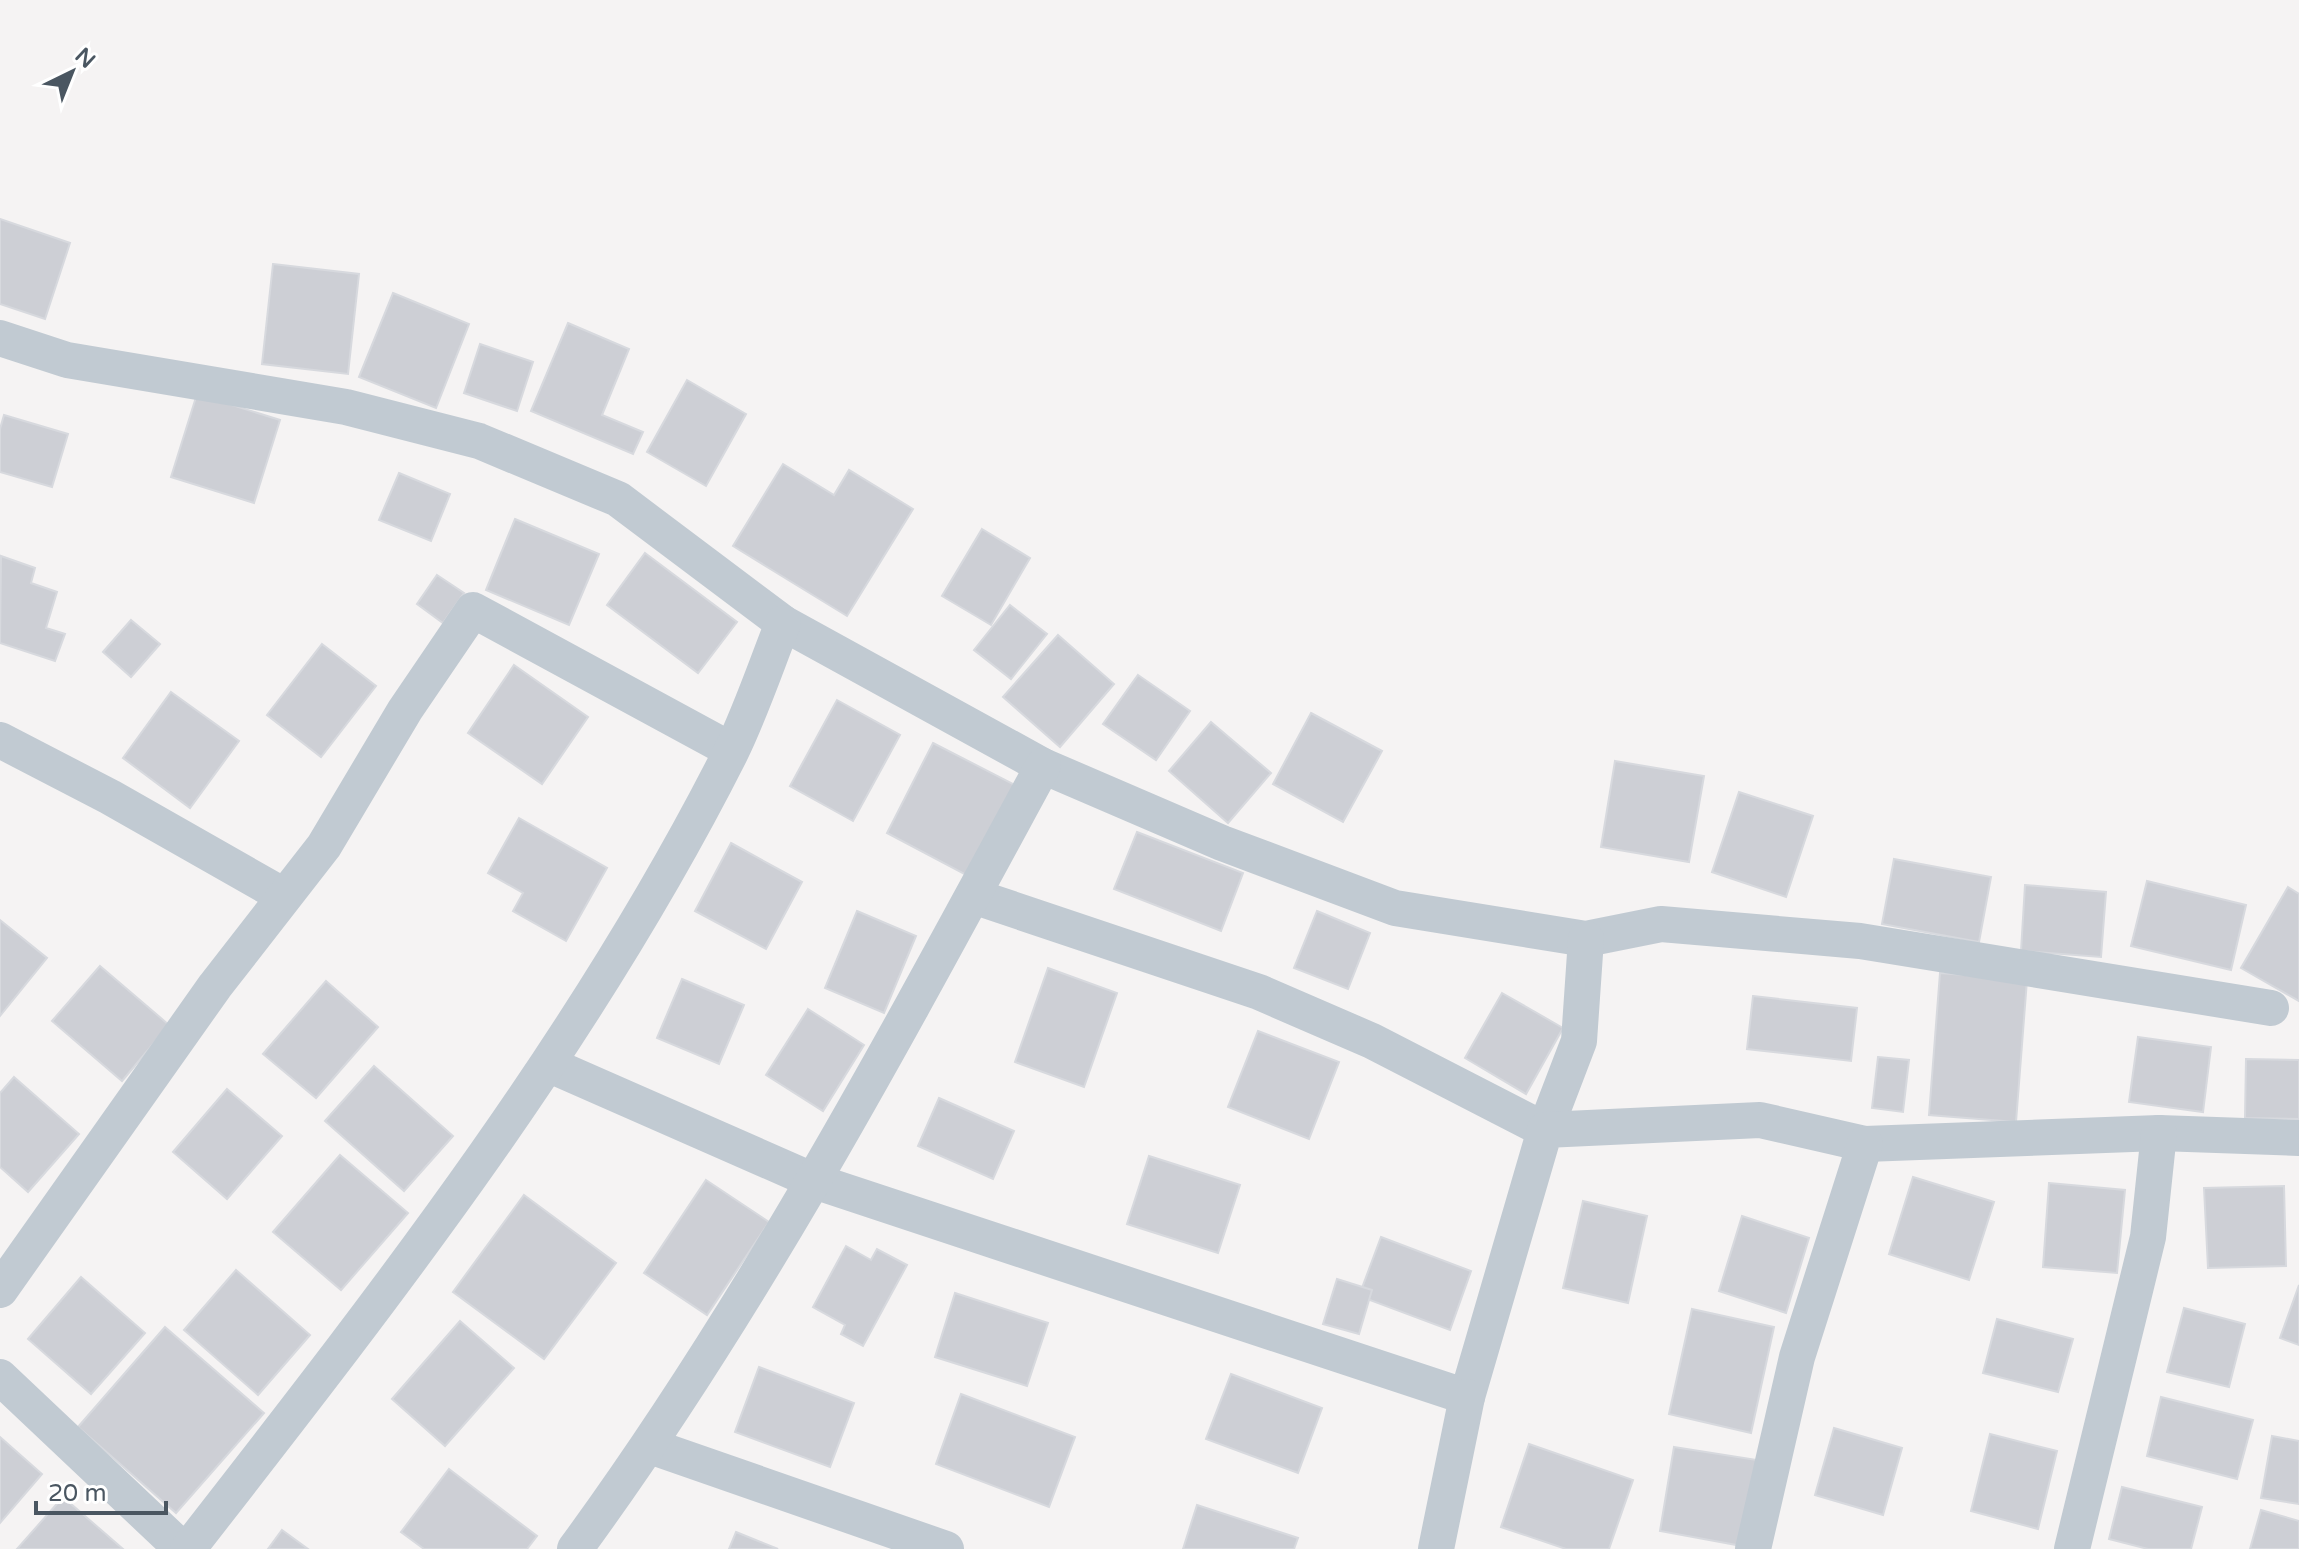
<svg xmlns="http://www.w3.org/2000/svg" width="2299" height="1549" font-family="'Varela Round',sans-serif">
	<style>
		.building { fill: #cdcfd5; stroke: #d7d9de; stroke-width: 2 }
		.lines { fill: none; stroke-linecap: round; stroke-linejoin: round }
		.street { stroke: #c1cad2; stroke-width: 36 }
	</style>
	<rect width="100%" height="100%" fill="#f5f3f3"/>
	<!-- building -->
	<g class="building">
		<path d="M0,219L70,243L45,319L0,304Z"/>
		<path d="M273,264L359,274L348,374L262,364Z"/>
		<path d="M393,293L469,324L436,408L359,377Z"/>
		<path d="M568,323L629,349L602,415L643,432L633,454L531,411Z"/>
		<path d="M480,344L533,362L517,411L464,393Z"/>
		<path d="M687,380L746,414L706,486L647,452Z"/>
		<path d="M197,394L280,420L254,503L171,477Z"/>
		<path d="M4,415L68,434L52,487L0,472V429Z"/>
		<path d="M783,464L834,495L849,470L913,509L847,616L733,546Z"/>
		<path d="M399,473L450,494L431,541L379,520Z"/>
		<path d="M515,519L599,554L569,625L486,590Z"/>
		<path d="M982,529L1030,558L991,625L942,596Z"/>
		<path d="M645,553L737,622L698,673L607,605Z"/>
		<path d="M1,556L35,568L31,583L57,592L46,628L65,634L55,661L0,643Z"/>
		<path d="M437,575L464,593L443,623L417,604Z"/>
		<path d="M1010,605L1047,634L1011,679L974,650Z"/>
		<path d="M131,620L160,644L131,677L103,652Z"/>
		<path d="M1058,635L1114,684L1060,747L1003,697Z"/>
		<path d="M322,644L376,686L321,757L267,715Z"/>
		<path d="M514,665L588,717L542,784L468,733Z"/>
		<path d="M1138,675L1190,711L1156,760L1103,724Z"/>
		<path d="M171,692L239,741L190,808L123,758Z"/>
		<path d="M837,700L900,735L853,821L790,786Z"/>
		<path d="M1311,713L1382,751L1343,822L1273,784Z"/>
		<path d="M1211,722L1271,773L1228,823L1169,771Z"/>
		<path d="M933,743L1017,786L970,877L887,833Z"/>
		<path d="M1615,761L1704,776L1689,862L1601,847Z"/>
		<path d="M1739,792L1813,816L1786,897L1712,872Z"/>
		<path d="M519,818L607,868L566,941L513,911L523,893L488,873Z"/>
		<path d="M1137,832L1243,873L1221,931L1114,889Z"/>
		<path d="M731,843L802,882L766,949L695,911Z"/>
		<path d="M1894,859L1991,877L1979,942L1882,924Z"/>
		<path d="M2147,881L2246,905L2231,970L2131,946Z"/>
		<path d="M2025,885L2106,892L2101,957L2021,951Z"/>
		<path d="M2288,887L2299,894V1001L2241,968Z"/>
		<path d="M857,911L916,936L884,1013L825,988Z"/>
		<path d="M1317,911L1370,933L1348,989L1294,968Z"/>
		<path d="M0,920L47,958L0,1016Z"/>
		<path d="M100,966L169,1025L122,1081L52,1021Z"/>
		<path d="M1048,968L1117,993L1084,1087L1015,1062Z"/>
		<path d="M1940,973L2027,980L2016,1122L1929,1115Z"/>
		<path d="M682,979L744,1005L719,1064L657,1038Z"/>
		<path d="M326,981L378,1027L316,1098L263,1054Z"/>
		<path d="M1502,993L1563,1028L1526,1094L1465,1058Z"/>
		<path d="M1753,996L1857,1008L1851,1061L1747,1049Z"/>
		<path d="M808,1009L864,1045L823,1111L766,1075Z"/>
		<path d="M1258,1031L1339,1062L1309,1139L1228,1107Z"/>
		<path d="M2138,1037L2211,1047L2203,1112L2129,1102Z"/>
		<path d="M1878,1057L1909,1060L1903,1112L1872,1108Z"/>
		<path d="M2246,1059L2299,1060V1119L2245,1118Z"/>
		<path d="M374,1066L453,1136L404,1191L325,1121Z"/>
		<path d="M14,1077L79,1134L28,1192L0,1167V1093Z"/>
		<path d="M227,1089L282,1136L227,1199L173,1152Z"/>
		<path d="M939,1098L1014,1131L993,1179L918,1146Z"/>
		<path d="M340,1155L408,1213L341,1290L273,1232Z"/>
		<path d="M1149,1156L1240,1185L1218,1253L1127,1224Z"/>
		<path d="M1913,1177L1994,1202L1969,1280L1889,1254Z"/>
		<path d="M706,1180L769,1222L707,1315L644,1273Z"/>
		<path d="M2049,1183L2125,1190L2117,1273L2043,1267Z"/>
		<path d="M2284,1186L2286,1266L2208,1268L2204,1188Z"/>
		<path d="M524,1195L616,1263L544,1359L453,1292Z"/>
		<path d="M1583,1201L1647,1216L1628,1303L1563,1288Z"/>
		<path d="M1742,1216L1809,1238L1786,1313L1719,1291Z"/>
		<path d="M1381,1237L1471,1271L1450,1330L1359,1296Z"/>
		<path d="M846,1246L871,1260L877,1249L907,1265L863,1346L841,1334L845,1325L813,1307Z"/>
		<path d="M236,1270L310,1335L258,1395L184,1330Z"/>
		<path d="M81,1277L145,1333L91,1394L28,1339Z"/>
		<path d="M1337,1279L1372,1290L1359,1334L1323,1324Z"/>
		<path d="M2299,1285V1345L2280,1338Z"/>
		<path d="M955,1293L1048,1323L1027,1386L935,1357Z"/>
		<path d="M2184,1308L2245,1324L2229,1387L2167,1372Z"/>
		<path d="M1692,1309L1774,1327L1751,1433L1669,1414Z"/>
		<path d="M1997,1319L2073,1339L2058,1392L1983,1373Z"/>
		<path d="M460,1321L514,1368L445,1446L392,1399Z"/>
		<path d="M165,1327L264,1413L176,1513L78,1427Z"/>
		<path d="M759,1367L854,1403L830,1467L735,1432Z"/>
		<path d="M1231,1374L1322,1408L1298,1473L1206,1439Z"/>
		<path d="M961,1394L1075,1437L1049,1507L936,1464Z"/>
		<path d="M2161,1397L2253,1420L2237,1479L2147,1456Z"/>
		<path d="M1834,1428L1902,1448L1883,1515L1815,1495Z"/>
		<path d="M1990,1434L2057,1451L2038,1529L1971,1511Z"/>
		<path d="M2272,1436L2299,1441V1504L2261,1498Z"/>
		<path d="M0,1437L42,1474L0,1523Z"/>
		<path d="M1529,1444L1633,1480L1609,1549H1566L1501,1527Z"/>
		<path d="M1674,1447L1757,1460L1742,1546L1660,1531Z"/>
		<path d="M449,1469L537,1536L527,1549H424L401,1532Z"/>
		<path d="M2122,1487L2202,1507L2191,1549H2148L2109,1539Z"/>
		<path d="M63,1497L123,1549H17Z"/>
		<path d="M1197,1505L1298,1538L1294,1549H1183Z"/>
		<path d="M2261,1510L2299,1521V1549H2250Z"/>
		<path d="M282,1530L308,1549H268Z"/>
		<path d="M736,1532L778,1549H729Z"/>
	</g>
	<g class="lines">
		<!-- street -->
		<g class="street">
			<path d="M0,338L67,360L346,407L479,441L618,499L783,623L1043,766L1222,843L1395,908L1586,939L1661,924L1860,941L2271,1008"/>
			<path d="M0,740L110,797L284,896"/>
			<path d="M973,896L1259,992L1372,1041L1545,1130L1579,1041L1586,939"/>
			<path d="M550,1065L814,1181L1467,1397L1545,1130L1760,1120L1865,1144L2159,1133L2299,1138"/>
			<path d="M0,1290L215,986L324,846L405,710L473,610L731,750"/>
			<path d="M0,1377L182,1549"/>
			<path d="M650,1446L946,1549"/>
			<path d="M188,1549C385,1296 586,1040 731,752C751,711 766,666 783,623"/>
			<path d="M575,1549C755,1303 898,1033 1043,766"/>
			<path d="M1436,1549L1467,1397"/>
			<path d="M1753,1549L1797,1357L1865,1144"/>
			<path d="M2072,1549L2148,1237L2159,1133"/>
		</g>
	</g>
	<!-- north arrow -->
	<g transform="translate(72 72) rotate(43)" stroke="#ffffff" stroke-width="6" paint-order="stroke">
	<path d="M0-6L14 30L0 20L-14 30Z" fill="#4a5661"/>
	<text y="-12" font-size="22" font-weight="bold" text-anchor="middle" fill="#4a5661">N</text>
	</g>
	<!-- scale -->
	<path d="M36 1501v12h130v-12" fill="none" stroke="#4a5661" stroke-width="4"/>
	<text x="48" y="1501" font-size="24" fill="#4a5661" stroke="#ffffff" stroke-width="6" paint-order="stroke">20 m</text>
</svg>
